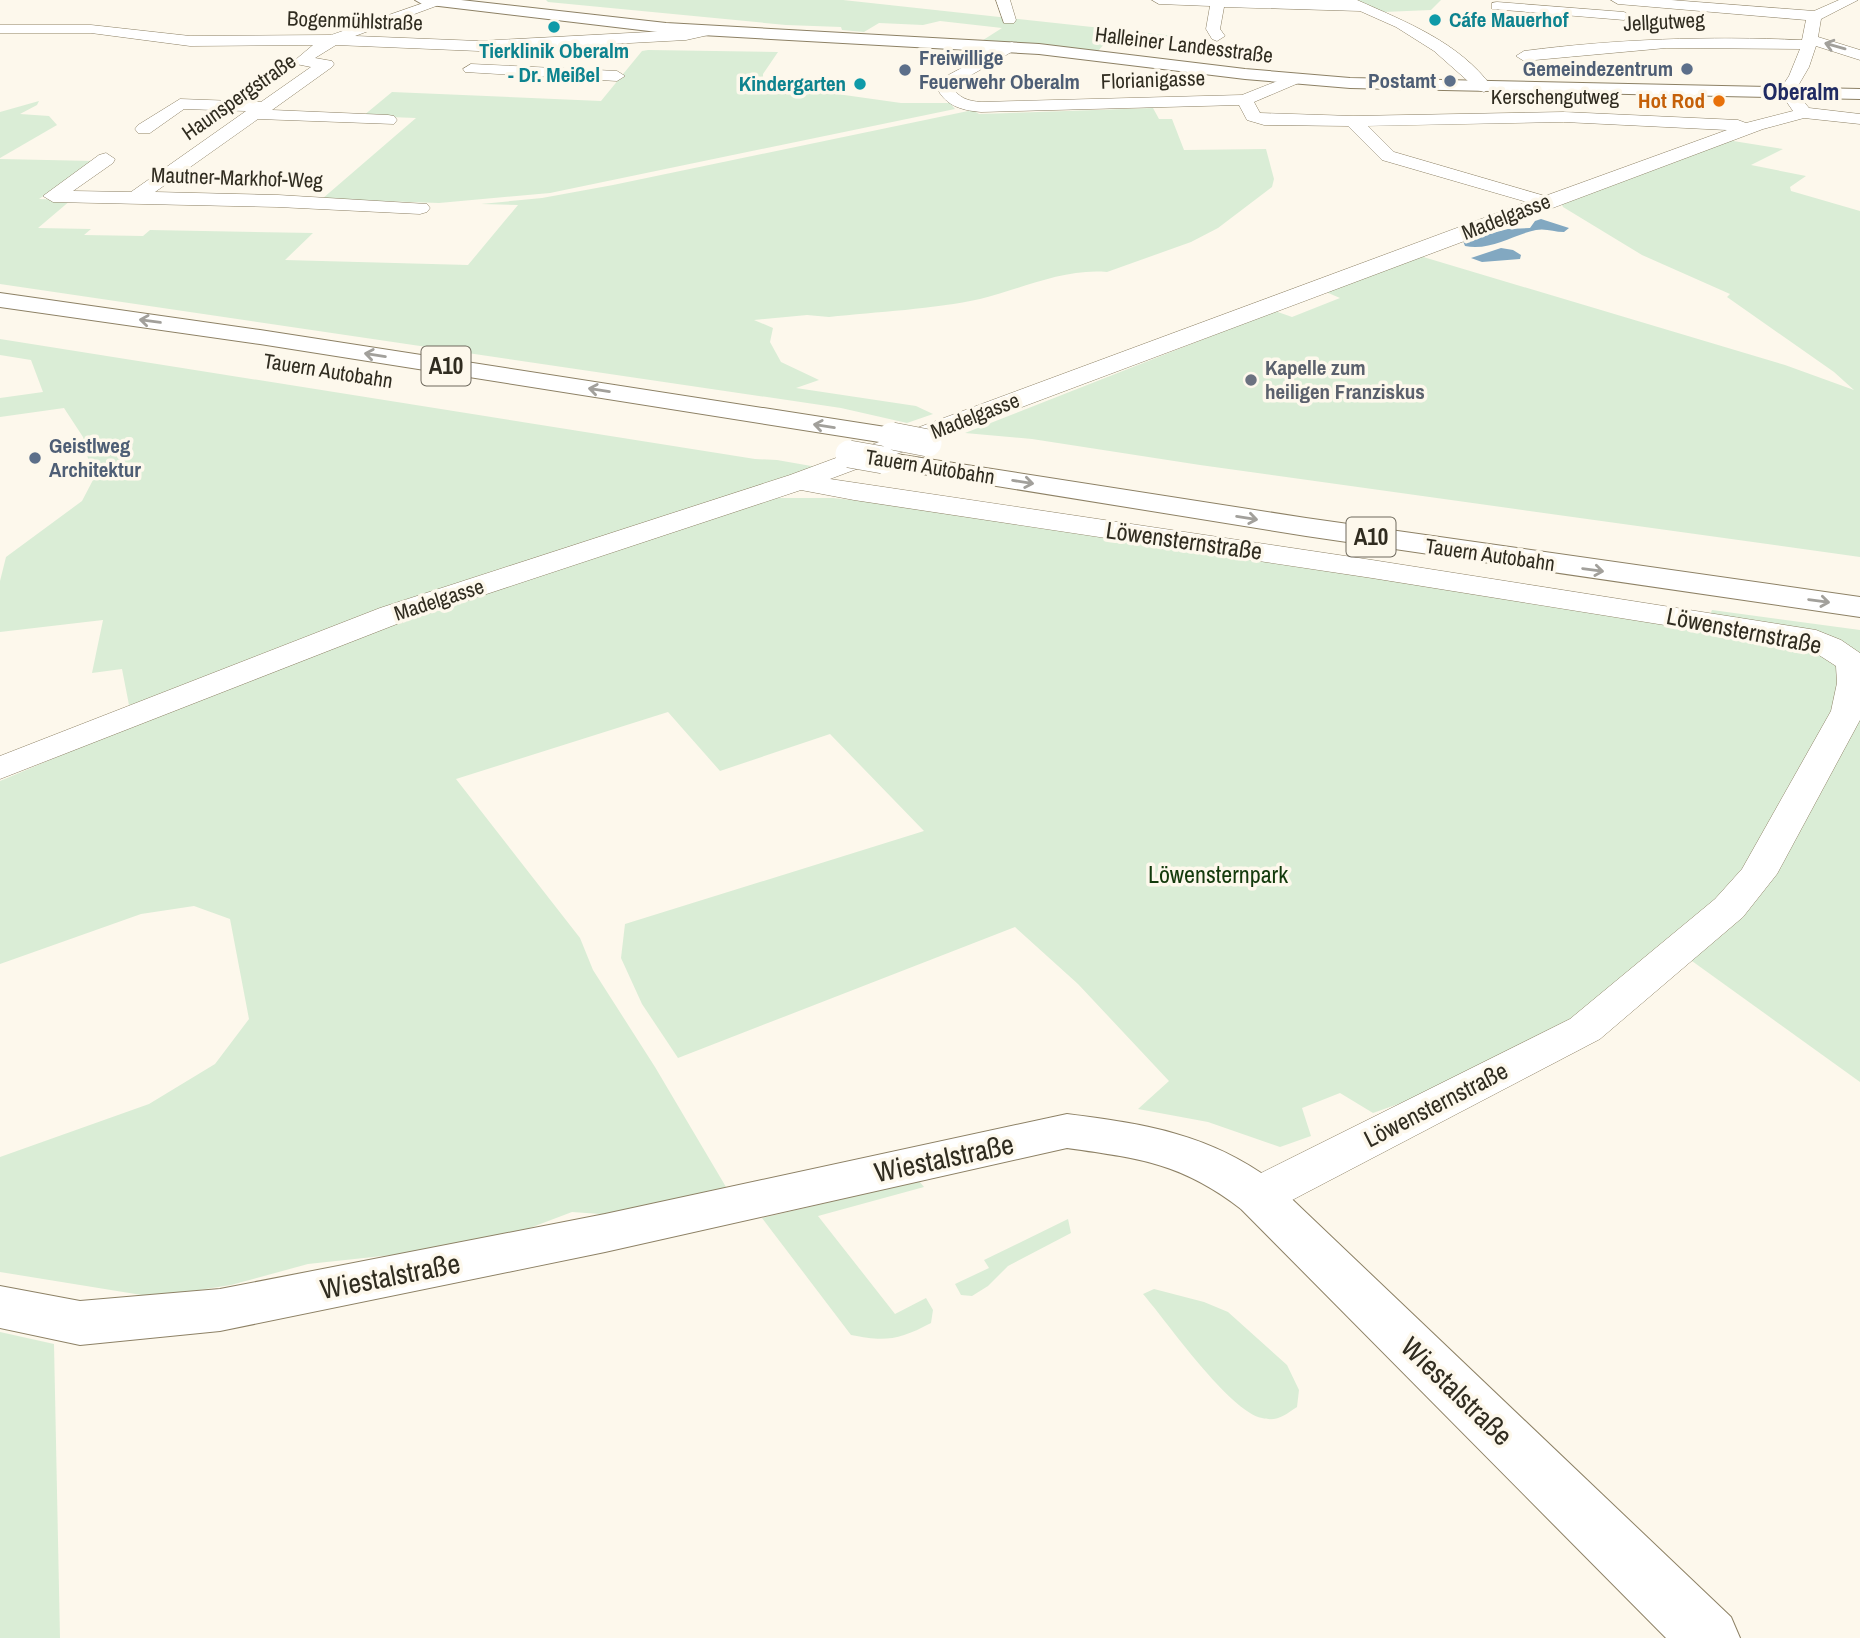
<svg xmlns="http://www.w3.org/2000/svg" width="1860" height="1638" font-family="'Archivo Narrow',sans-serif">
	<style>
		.green { fill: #daedd6 }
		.water { fill: #82a8c1 }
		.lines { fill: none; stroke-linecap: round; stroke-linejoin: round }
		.street-casing { stroke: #8d8165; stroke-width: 1 }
		.secondary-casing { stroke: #8d8165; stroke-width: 2 }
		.highway-casing { stroke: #8d8165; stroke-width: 2 }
		.street { fill: #fff; fill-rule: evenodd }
		.secondary { fill: #fff; fill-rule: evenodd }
		.highway { fill: #fff; fill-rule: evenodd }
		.highway-bridge-casing { stroke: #8d8165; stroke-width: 28; stroke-linecap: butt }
		.highway-bridge { stroke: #fff; stroke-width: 27 }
		.oneway { stroke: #a2a09b }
		.culture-dot { fill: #0f9aa8; stroke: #fdf8ec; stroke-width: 2.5 }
		.service-dot { fill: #5c6f8a; stroke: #fdf8ec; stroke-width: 2.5 }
		.food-dot { fill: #e8710a; stroke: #fdf8ec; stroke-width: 2.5 }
		.worship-dot { fill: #6b7280; stroke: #fdf8ec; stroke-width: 2.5 }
		.labels { text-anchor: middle; stroke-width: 7; stroke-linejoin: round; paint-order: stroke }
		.far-culture-label { font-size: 21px; font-weight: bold; fill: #0d838f; stroke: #fdf8ec; text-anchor: start }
		.far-street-label { font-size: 21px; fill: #302c20; stroke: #fdf8ec }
		.far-service-label { font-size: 21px; font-weight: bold; fill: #4e5e75; stroke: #fdf8ec; text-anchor: start }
		.far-food-label { font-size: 21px; font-weight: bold; fill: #c56008; stroke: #fdf8ec; text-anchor: end }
		.far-worship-label { font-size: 21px; font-weight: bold; fill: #5b616d; stroke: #fdf8ec; text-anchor: start }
		.far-quarter-label { font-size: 23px; font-weight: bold; fill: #202b63; stroke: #fdf8ec }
		.shield { fill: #fdf8ec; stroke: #6e695d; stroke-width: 2 }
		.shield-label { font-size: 23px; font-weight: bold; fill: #302c20 }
		.street-label { font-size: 24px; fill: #302c20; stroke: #fdf8ec }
		.park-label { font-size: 24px; fill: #133a0c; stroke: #fdf8ec }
		.near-street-label { font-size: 28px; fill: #302c20; stroke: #fdf8ec }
	</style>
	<rect width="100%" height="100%" fill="#fdf8ec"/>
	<!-- green -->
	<g class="green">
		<path d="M546,0H843L1175,36L1154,44L1106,42L1098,51L980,42L1002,28L940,21L923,25L879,23L864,32L842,30L841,27L786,25L548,2Z"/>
		<path d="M1356,0H1441L1431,10L1383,12Z"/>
		<path d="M648,50L778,52L763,74V80L823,92L901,103H950L955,109L550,193L439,203L322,199L416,118L363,116L392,92L601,101L642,51Z"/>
		<path d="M39,101L37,105L20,114L49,116L57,125L0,158V112Z"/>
		<path d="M1153,108L1159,119H1172L1184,150L1266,149L1274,179L1272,187L1218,228L1191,242L1107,272C1064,268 1021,289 980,299C935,309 876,312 829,317L807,315L754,320L773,328L770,342L781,362L819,380L796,388L916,406L933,414L907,423L841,408L0,284V159L94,161L39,199L71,200L38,228L91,229L84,235L143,236L150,230L313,233L285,260L468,265L518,205L481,204L542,198L613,185L973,110L979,114Z"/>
		<path d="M1727,140L1783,149L1751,165L1806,176L1790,187L1791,191L1860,211V557L1200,465L1032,439L965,433L1275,311L1292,317L1340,298L1326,292L1420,256L1785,365L1854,390L1834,372L1727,297L1730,294L1642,255L1563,207L1561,202L1678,161Z"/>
		<path d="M0,339L755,459L777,460L817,467L156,700L129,705L122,669L92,673L103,620L0,632V581L6,557L82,501L93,480L83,437L64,408L0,417V398L43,392L31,360L0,355Z"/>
		<path d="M763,498H833L925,508L1813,647L1844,663L1843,700L1736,881L1575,1020L1460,1082L1373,1113L1340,1093L1302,1108L1311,1136L1280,1147L1208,1122L1138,1109L1169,1081L1078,984L1015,927L678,1058L642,1004L621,958L625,924L924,831L830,734L720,771L668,712L456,779L580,938L593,970L655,1067L726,1187L644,1217L572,1212L485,1245L308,1264L231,1285L154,1297L0,1272V1157L149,1104L215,1064L249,1019L230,919L194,906L141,914L0,964V781L164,712L394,621Z"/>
		<path d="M1712,610L1860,630V655L1710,615Z"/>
		<path d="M1860,708V1082L1685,956Z"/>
		<path d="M919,1181L924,1187L818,1216L895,1314L926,1298L933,1310L931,1323C899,1340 885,1342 851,1335L762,1218Z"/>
		<path d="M1068,1219L1071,1233L1008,1266L988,1286L972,1296L961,1295L955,1284L989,1268L984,1260Z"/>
		<path d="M1154,1289L1204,1302L1228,1312L1287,1365L1299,1390L1297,1407C1285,1415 1277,1422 1262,1418C1230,1412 1167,1322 1143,1294Z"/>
		<path d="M0,1332L54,1344L60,1638H0Z"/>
	</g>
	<!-- water -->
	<g class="water">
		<path d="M1541,219L1569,228L1564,232C1554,232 1546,228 1536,230C1512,235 1491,251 1465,246L1463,241L1508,229L1530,228L1535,221Z"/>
		<path d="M1501,248L1513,250L1521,255L1520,259L1482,262L1471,258Z"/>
	</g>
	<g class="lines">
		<!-- street casing -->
		<g class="street-casing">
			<g id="street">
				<path d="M432,0L447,2L355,36L479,41L686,30L708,27L715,31L713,34L686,40L479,51L336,45L315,58L332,61L334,64L332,67L272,110L388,115L394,116L397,120L394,124L258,119L155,192L278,195L427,204L430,208L427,212L420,214L278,207L53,202L43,196L99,155L106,153L115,159L113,163L73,191L131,192L246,111L184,109L150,133H138L135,129L138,125L180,99L261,102L311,67L296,64L294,61L313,45L190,46L91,33H0V25H91L190,36L331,35Z"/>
				<path d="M996,0H1010L1016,20L1014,23H1004Z"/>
				<path d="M1152,0H1357C1406,22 1459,42 1492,87L1484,92L1478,90L1434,51L1396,27L1360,11L1224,7L1220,29L1225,36L1217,41L1212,39L1206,29L1210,6L1159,4Z"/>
				<path d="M1611,0H1671L1814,11L1839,0H1858L1821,19L1818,37L1860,50V60L1816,46L1809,67L1795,91L1809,108L1860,114V124L1804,118L1763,129L830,479L1372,560L1816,630L1841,640L1860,653V720L1777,874L1743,917L1600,1039L1275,1209L1258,1214L1241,1209L1234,1196L1241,1183L1570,1019L1715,899L1742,869L1831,711L1837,683L1836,666L1808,648L1372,578L854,500L801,490L402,622L0,779V756L380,608L790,475L1527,202L1382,160L1348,126L1264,125L1247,120L1239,105L981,112C959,110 944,105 935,84L937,81L1007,44L1012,42L1020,47L952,86C958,98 968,101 981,102L1242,95L1295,74L1303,79L1301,82L1254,102L1260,113L1353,116L1564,112L1738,120L1746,123L1793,111L1779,91L1789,76L1800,49L1666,48L1524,61L1516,56L1524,51C1616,39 1708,36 1802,40L1806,20L1618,4ZM1564,122L1727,130L1545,196L1394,152L1368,126Z"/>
				<path d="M1497,2L1624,12L1631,16L1624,20L1492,9V3Z"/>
				<path d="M471,64L617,71L625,76L617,81L465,72L463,69Z"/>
			</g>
		</g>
		<!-- secondary casing -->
		<g class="secondary-casing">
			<g id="secondary">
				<path d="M415,0H461L666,23L1039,44L1245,69L1350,78L1860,89V99L1350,88L1245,79L1039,54L666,33L422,4Z"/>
				<path d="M1067,1114C1145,1124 1211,1134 1275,1183L1731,1617L1740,1638H1666L1241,1209C1182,1163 1138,1158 1067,1148L605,1252L220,1331L80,1345L0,1328V1286L80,1301L220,1289L605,1214Z"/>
			</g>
		</g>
		<!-- highway casing -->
		<g class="highway-casing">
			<g id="highway">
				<path d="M0,293L260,330L892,428L902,430L906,436L902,442L892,444L260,344L0,307Z"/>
				<path d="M883,452L1306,518L1860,597V617L1306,536L873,466L869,460L873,454Z"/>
			</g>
		</g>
		<!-- street -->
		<use href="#street" class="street"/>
		<!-- secondary -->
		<use href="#secondary" class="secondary"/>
		<!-- highway -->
		<use href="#highway" class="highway"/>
		<!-- highway-bridge casing -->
		<g class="highway-bridge-casing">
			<g id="highway-bridge">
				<path d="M892,436L928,443"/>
				<path d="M849,454L883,460"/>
			</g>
		</g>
		<!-- highway-bridge -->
		<use href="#highway-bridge" class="highway-bridge"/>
	</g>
	<!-- one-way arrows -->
	<defs><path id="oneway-shaft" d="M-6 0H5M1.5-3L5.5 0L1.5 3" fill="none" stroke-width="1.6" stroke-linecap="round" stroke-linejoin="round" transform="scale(1.75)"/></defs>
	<g class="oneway">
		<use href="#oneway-shaft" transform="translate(1835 46) rotate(-164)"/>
		<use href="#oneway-shaft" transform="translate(150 321) rotate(-172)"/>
		<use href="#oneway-shaft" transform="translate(375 355) rotate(-171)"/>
		<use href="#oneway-shaft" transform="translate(599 390) rotate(-171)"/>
		<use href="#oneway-shaft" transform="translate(824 426) rotate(-171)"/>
		<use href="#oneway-shaft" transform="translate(1023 482) rotate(9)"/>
		<use href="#oneway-shaft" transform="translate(1247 518) rotate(9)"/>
		<use href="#oneway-shaft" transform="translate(1593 570) rotate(8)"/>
		<use href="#oneway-shaft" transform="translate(1819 601) rotate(8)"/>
	</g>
	<!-- markers -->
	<g class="culture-dot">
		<circle cx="1435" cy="20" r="7"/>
		<circle cx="554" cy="27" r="7"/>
		<circle cx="860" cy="84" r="7"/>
	</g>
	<g class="service-dot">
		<circle cx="1687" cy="69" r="7"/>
		<circle cx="905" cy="70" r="7"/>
		<circle cx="1450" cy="81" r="7"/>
		<circle cx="35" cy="458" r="7"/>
	</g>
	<circle class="food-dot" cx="1719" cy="101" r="7"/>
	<circle class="worship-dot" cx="1251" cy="380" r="7"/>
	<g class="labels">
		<!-- far-culture labels -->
		<g class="far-culture-label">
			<text x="1449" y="27">Cáfe Mauerhof</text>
			<text x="554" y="58" text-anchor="middle">Tierklinik Oberalm<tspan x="554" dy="24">- Dr. Meißel</tspan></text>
			<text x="846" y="91" text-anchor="end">Kindergarten</text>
		</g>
		<!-- far-street labels -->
		<g class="far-street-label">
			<text transform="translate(355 21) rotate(2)" y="7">Bogenmühlstraße</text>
			<text transform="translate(1664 22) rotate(-3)" y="7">Jellgutweg</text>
			<text transform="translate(1184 45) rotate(7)" y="7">Halleiner Landesstraße</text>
			<text transform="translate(1153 80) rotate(-2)" y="7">Florianigasse</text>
			<text transform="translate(239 97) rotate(-35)" y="7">Haunspergstraße</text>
			<text x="1555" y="104">Kerschengutweg</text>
			<text transform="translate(237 178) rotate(2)" y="7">Mautner-Markhof-Weg</text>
			<text transform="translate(1506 217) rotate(-21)" y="7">Madelgasse</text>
			<text transform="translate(328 371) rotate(9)" y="7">Tauern Autobahn</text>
			<text transform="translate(975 416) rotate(-21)" y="7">Madelgasse</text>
			<text transform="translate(930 467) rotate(9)" y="7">Tauern Autobahn</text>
			<text transform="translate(1490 555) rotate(8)" y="7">Tauern Autobahn</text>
			<text transform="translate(439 600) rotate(-18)" y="7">Madelgasse</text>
		</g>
		<!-- far-service labels -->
		<g class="far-service-label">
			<text x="919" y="65">Freiwillige<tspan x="919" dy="24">Feuerwehr Oberalm</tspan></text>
			<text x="1673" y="76" text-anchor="end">Gemeindezentrum</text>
			<text x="1436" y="88" text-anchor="end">Postamt</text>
			<text x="49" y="453">Geistlweg<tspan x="49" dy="24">Architektur</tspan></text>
		</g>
		<!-- far-food labels -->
		<g class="far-food-label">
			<text x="1705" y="108">Hot Rod</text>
		</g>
		<!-- far-worship labels -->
		<g class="far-worship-label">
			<text x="1265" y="375">Kapelle zum<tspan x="1265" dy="24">heiligen Franziskus</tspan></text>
		</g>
		<!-- far-quarter labels -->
		<g class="far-quarter-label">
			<text x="1801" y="100">Oberalm</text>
		</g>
		<!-- shield labels -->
		<g class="shield">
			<rect x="421.5" y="346.5" width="49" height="39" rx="5"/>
			<rect x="1346.5" y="517.5" width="49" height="39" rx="5"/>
		</g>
		<g class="shield-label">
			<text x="446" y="374">A10</text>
			<text x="1371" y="545">A10</text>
		</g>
		<!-- street labels -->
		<g class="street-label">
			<text transform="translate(1184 541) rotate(8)" y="8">Löwensternstraße</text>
			<text transform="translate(1744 631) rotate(11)" y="8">Löwensternstraße</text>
			<text transform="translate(1436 1105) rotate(-27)" y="8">Löwensternstraße</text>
		</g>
		<!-- park labels -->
		<g class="park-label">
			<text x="1218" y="883">Löwensternpark</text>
		</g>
		<!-- near-street labels -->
		<g class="near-street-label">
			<text transform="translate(944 1158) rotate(-12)" y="10">Wiestalstraße</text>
			<text transform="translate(390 1276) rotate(-11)" y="10">Wiestalstraße</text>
			<text transform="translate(1457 1391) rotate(44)" y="10">Wiestalstraße</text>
		</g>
	</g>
</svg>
